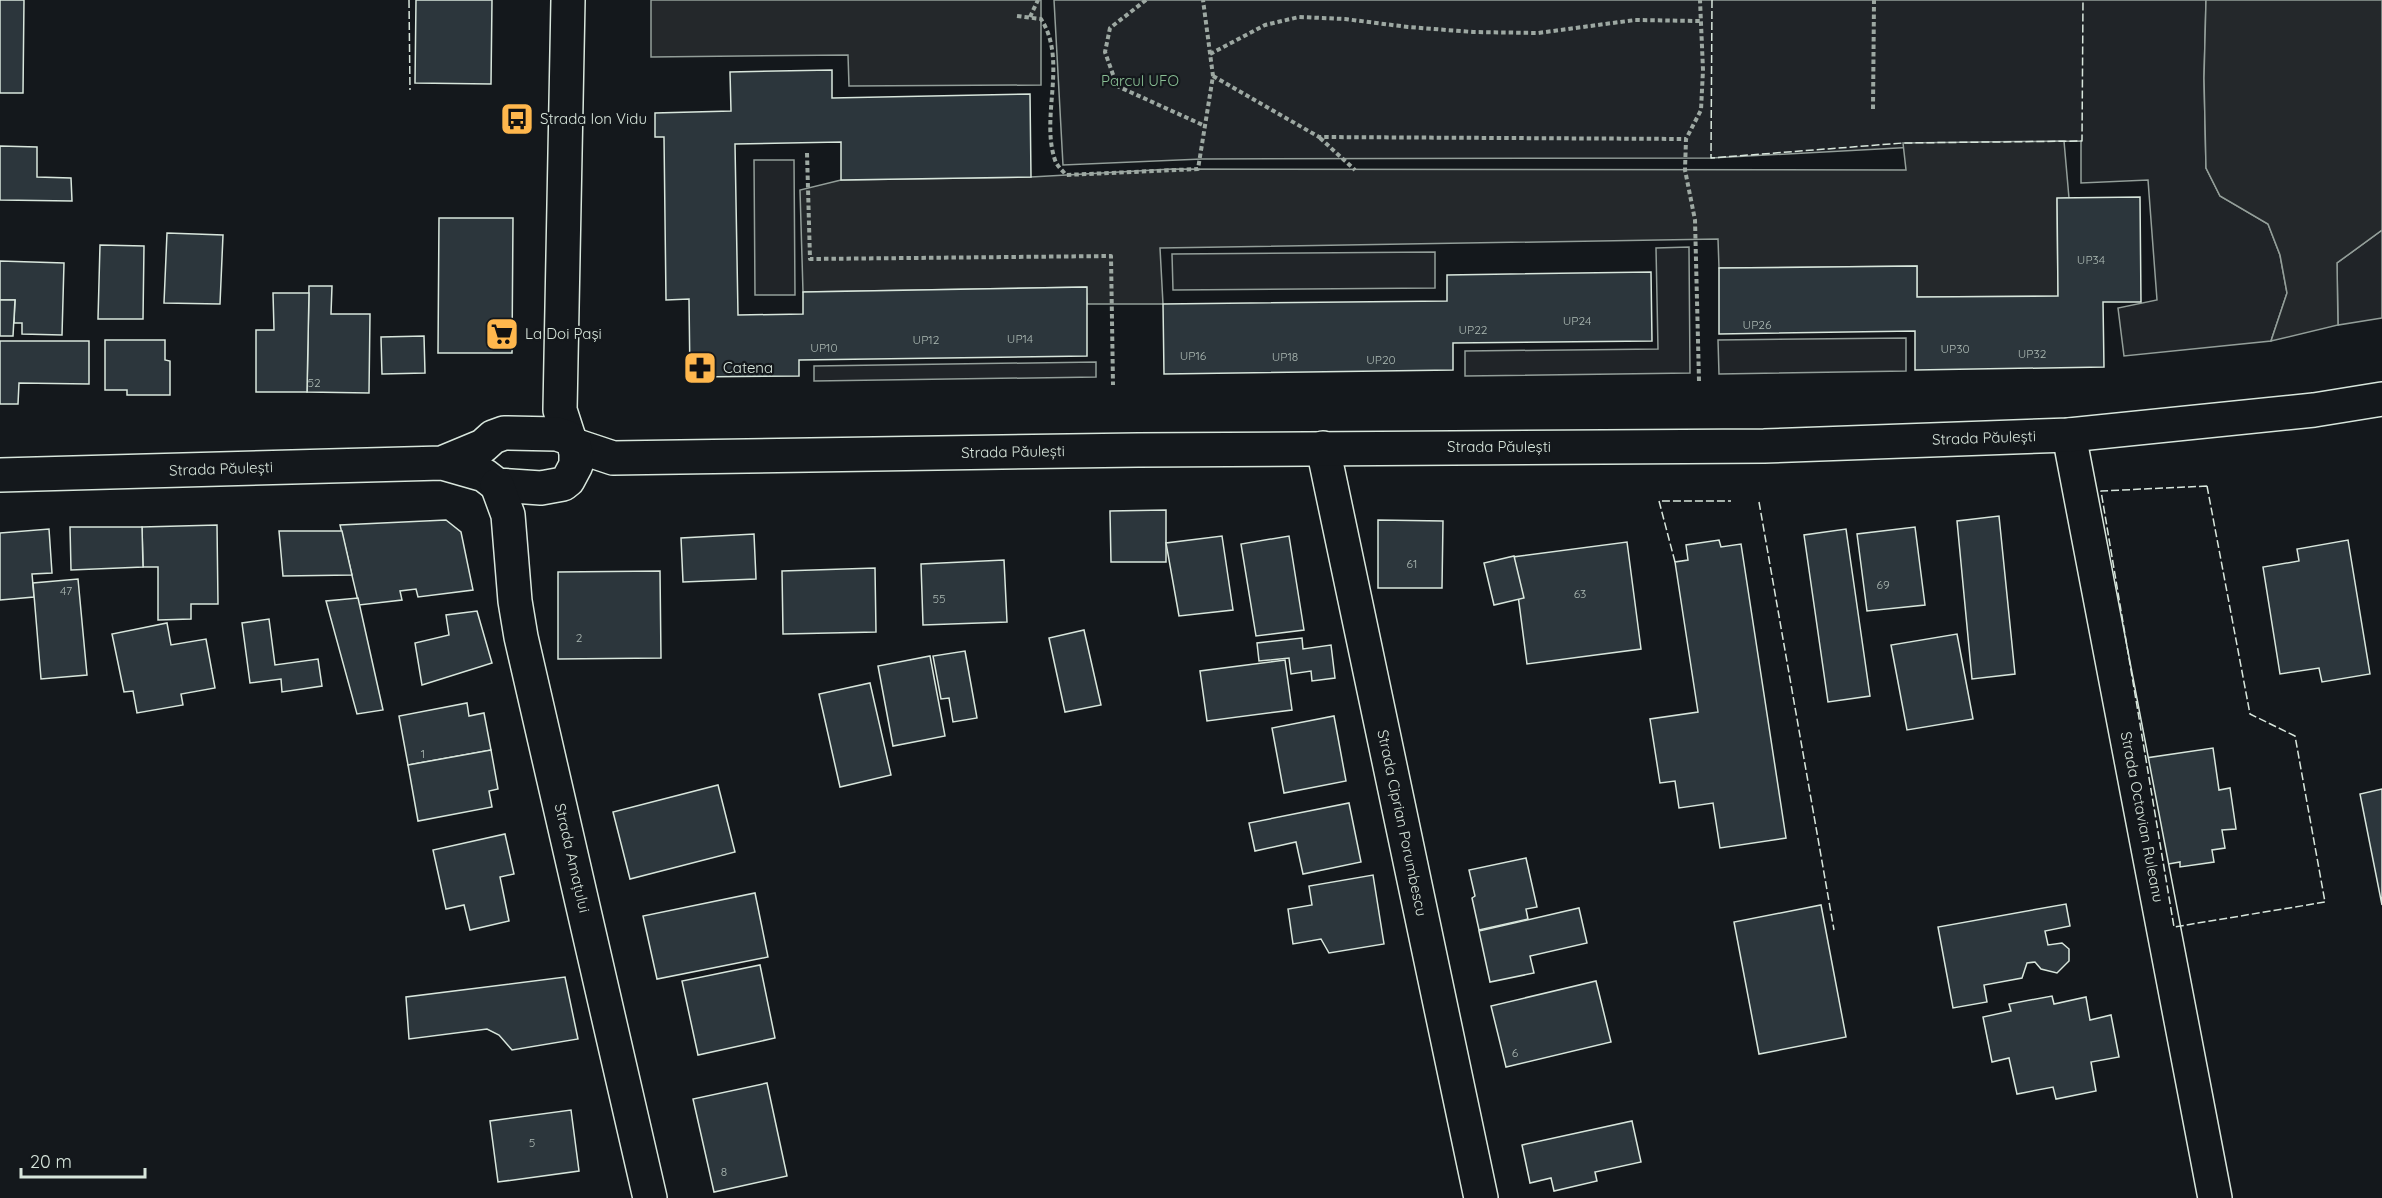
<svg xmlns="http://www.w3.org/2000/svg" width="2382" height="1198" font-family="Quicksand,sans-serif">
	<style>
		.green { fill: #202428; stroke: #939e99; stroke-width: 1.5 }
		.parking { fill: #24282b; stroke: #939e99; stroke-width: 1.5 }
		.building { fill: #2c363c; stroke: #d8e6dc; stroke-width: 1.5 }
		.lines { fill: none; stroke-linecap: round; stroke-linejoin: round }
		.minor-casing { stroke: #d8e6dc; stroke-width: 36 }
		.major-casing { stroke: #d8e6dc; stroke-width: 36 }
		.path { stroke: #9da8a2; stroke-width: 4; stroke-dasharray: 4.5 3; stroke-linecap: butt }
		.minor { stroke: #14181c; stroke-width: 33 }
		.major { stroke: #14181c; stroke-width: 33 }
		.fence { stroke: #d8e6dc; stroke-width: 1.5; stroke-dasharray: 8 3; stroke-linecap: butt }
		.labels { text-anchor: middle; stroke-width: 4.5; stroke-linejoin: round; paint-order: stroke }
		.number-label { font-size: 12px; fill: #adbab4 }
		.park-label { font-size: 15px; fill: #8ac095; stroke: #14181c }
		.poi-label { font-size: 15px; fill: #d8e6dc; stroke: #14181c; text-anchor: start }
		.street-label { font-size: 15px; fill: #d8e6dc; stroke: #14181c }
	</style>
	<rect width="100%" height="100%" fill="#14181c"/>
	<!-- green -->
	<g class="green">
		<path d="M1054,0H2206L2204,78L2206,168L2220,196L2268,224L2280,255L2287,293L2271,341L2124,356L2118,308L2157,300L2148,180L2081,183V141L2008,142L1711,158L1202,159L1063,165Z"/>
		<path d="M754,160H794L795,295H755Z"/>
		<path d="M2382,230V318L2338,325L2337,263Z"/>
		<path d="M1689,247L1690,373L1465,376V351L1658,349L1656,248Z"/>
		<path d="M1435,252V288L1173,290L1172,254Z"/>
		<path d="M1906,338V371L1719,374L1718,340Z"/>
		<path d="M1096,362V377L814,381V366Z"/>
	</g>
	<!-- parking -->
	<g class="parking">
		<path d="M651,0H1041V85L849,86L848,55L651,57Z"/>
		<path d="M2206,0H2382V230L2337,263L2338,325L2271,341L2287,293L2280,255L2268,224L2220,196L2206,168L2204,78Z"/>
		<path d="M2064,141L2069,198L2057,199L2058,296L1917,297V266L1719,268L1718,239L1160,248L1163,304H1087L1086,287L803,292L800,190L841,180L1031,177L1172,169L1906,170L1903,143Z"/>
	</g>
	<!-- building -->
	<g class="building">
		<path d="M0,0H24L23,93H0Z"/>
		<path d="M416,0H492L491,84L415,83Z"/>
		<path d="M832,70V98L1030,94L1031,177L841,180V142L735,144L738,315L803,314V292L1087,287V356L799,360V376L690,377L689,299L666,300L664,137H655V113L731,111L730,72Z"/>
		<path d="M0,146L37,147V177L71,178L72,201L0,200Z"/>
		<path d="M2140,197L2141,302H2103L2104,367L1915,370V331L1719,334V268L1917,266V297L2058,296L2057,198Z"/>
		<path d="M439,218H513L512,353H438Z"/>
		<path d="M167,233L223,235L220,304L164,303Z"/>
		<path d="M100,245L144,246L143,319H98Z"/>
		<path d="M0,261L64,263L62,335L22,334V323H14L15,300H0Z"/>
		<path d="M1651,272L1652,341L1453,343V370L1164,374L1163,304L1447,301V275Z"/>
		<path d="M309,286H332L331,314H370L369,393L307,392Z"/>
		<path d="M273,293H309L307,392H256V330H274Z"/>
		<path d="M0,300H15L13,336H0Z"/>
		<path d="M424,336L425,373L382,374L381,337Z"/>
		<path d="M105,340H165V360L170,361V395H127V390H105Z"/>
		<path d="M0,341H89V384L19,383L18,404H0Z"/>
		<path d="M1166,510V562H1111L1110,511Z"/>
		<path d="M1999,516L2015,674L1972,679L1957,521Z"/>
		<path d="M446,520L461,532L473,590L418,597L416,589L400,591L402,600L359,605L340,525Z"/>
		<path d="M1378,520L1443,521L1442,588H1378Z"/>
		<path d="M217,525L218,604H191V619L158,620V567H143L142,527Z"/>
		<path d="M70,527H142L143,567L71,570Z"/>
		<path d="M1915,527L1925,605L1867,611L1857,534Z"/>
		<path d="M49,529L52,573L32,574L34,597L0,600V533Z"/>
		<path d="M1846,529L1870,696L1828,702L1804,535Z"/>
		<path d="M279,531H342L352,575L283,576Z"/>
		<path d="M754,534L756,579L683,582L681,538Z"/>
		<path d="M1222,536L1233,610L1179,616L1166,543Z"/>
		<path d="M1289,536L1304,630L1256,636L1241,544Z"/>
		<path d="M1719,540L1721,547L1741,544L1786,838L1720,848L1713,803L1679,808L1675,781L1660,783L1650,719L1698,712L1675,562L1688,560L1686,545Z"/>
		<path d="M2348,540L2370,674L2322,682L2319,668L2280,674L2263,567L2299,561L2297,549Z"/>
		<path d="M1627,542L1641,649L1527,664L1513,557Z"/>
		<path d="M1514,556L1524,598L1494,605L1484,563Z"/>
		<path d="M1004,560L1007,622L923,625L921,564Z"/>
		<path d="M875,568L876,632L783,634L782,571Z"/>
		<path d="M660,571L661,658L558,659V572Z"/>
		<path d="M78,579L87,675L41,679L33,583Z"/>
		<path d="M358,598L383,710L357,714L326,601Z"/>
		<path d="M477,611L492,663L422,685L415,643L449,635L446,615Z"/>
		<path d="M269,619L275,665L318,659L322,686L282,692L281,679L250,683L242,623Z"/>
		<path d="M167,623L171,645L206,639L215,688L181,694L183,705L137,713L133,691L124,692L112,634Z"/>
		<path d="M1084,630L1101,705L1065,712L1049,638Z"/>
		<path d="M1957,634L1973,719L1907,730L1891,645Z"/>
		<path d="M1302,638L1303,649L1331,645L1335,678L1312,681L1311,671L1291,674L1289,658L1259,661L1257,643Z"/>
		<path d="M965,651L977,718L953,722L949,698L941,699L933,656Z"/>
		<path d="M930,656L945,736L893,746L878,666Z"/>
		<path d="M1285,660L1292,710L1207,721L1200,671Z"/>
		<path d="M870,683L891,775L840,787L819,694Z"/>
		<path d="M467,703L469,716L484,713L491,750L408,765L399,716Z"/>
		<path d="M1334,716L1346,781L1284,793L1272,728Z"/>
		<path d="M2213,748L2219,790L2230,788L2236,829L2222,830L2225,848L2212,850L2214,862L2180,867V862L2163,865L2146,758Z"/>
		<path d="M491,750L498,789L489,791L492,807L418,821L408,765Z"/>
		<path d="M718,785L735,852L630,879L613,812Z"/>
		<path d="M2382,789V905L2360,794Z"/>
		<path d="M1349,803L1361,862L1303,874L1296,842L1255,851L1249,823Z"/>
		<path d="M505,834L514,874L500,877L509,921L470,930L464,905L446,909L433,850Z"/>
		<path d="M1526,858L1537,907L1526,909L1528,919L1479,930L1472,898L1475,896L1469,870Z"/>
		<path d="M1373,875L1384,944L1329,953L1321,939L1293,944L1288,909L1312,905L1309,886Z"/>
		<path d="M755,893L768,957L657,979L643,916Z"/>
		<path d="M2066,904L2070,926L2045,931L2048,945L2062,943L2069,949V961L2057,973L2041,969L2035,962L2027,963L2022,978L1984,985L1987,1002L1953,1008L1938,927Z"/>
		<path d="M1821,905L1846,1037L1759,1054L1734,922Z"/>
		<path d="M1579,908L1587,943L1530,956L1534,973L1490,982L1479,931Z"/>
		<path d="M760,965L775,1038L698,1055L682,981Z"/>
		<path d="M565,977L578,1039L512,1050L499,1035L487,1029L409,1039L406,997Z"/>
		<path d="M1596,981L1611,1042L1506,1067L1491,1006Z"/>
		<path d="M2052,996L2054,1004L2086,997L2090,1020L2111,1015L2119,1057L2091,1062L2096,1091L2056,1099L2053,1087L2017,1094L2009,1058L1992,1062L1983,1017L2011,1011L2009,1004Z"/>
		<path d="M767,1083L787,1176L714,1192L693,1099Z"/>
		<path d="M571,1110L579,1171L498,1182L490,1121Z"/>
		<path d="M1632,1121L1641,1162L1595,1172L1597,1181L1554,1191L1551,1178L1530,1183L1522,1145Z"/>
	</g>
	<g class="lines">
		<!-- minor casing -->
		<g class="minor-casing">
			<g id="minor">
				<path d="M568,0L560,410L569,438"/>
				<path d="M2069,435L2215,1198"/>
				<path d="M1323,448L1481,1198"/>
			</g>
		</g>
		<!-- major casing -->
		<g class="major-casing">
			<g id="major">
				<path d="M574,445L613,458L1138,450L1764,446L2069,435L2314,410L2382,399"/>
				<path d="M0,475L442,463L484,475L497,485L541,488L563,484L568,480L576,465V453L574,445L569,438L557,434L504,433L493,437L483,446L442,463"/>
				<path d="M497,485L508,515L515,601L521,637L650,1198"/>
			</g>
		</g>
		<!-- path -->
		<g class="path">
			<path d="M1146,0L1110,28L1105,52L1117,86L1205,126"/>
			<path d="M1017,16L1041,19C1068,61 1040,116 1055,160C1057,166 1062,170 1066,175L1198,169L1213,76L1203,0"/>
			<path d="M1030,17L1038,0"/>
			<path d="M1210,54L1265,25L1299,17L1345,19L1408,27L1473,32L1538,33L1635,20L1700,21"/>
			<path d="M1213,76L1319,137L1686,139"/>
			<path d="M1873,109L1874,0"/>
			<path d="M1320,138L1355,170"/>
			<path d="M807,153L810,259L1111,256L1113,385"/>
			<path d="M1699,381L1695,220L1685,170L1686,139L1701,110L1703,70L1700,0"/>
		</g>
		<!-- minor -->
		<use href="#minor" class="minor"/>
		<!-- major -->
		<use href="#major" class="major"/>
		<!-- fence -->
		<g class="fence">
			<path d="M409,0L410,90"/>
			<path d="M1712,0L1711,158L1903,143L2082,141L2083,0"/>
			<path d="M2207,486L2250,714L2295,736L2325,902L2174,927L2101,491Z"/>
			<path d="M1759,502L1834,930"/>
			<path d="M1675,562L1659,501H1731"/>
		</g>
	</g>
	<!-- icons -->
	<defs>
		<g id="bus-square" transform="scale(1.725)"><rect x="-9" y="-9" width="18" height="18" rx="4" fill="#ffb74d" stroke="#14181c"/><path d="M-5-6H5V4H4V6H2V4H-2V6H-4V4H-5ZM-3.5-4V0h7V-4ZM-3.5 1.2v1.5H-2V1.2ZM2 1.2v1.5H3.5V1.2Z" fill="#111"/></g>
		<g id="supermarket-square" transform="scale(1.725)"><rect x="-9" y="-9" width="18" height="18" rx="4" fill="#ffb74d" stroke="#14181c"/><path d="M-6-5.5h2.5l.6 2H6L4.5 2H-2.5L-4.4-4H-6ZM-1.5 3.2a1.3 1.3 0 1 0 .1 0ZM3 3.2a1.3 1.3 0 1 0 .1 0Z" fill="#111"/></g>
		<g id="pharmacy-square" transform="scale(1.725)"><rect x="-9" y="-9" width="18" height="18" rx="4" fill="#ffb74d" stroke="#14181c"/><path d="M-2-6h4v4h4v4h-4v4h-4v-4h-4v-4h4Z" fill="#111"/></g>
	</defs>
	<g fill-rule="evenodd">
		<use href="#bus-square" x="517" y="119"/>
		<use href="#supermarket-square" x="502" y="334"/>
		<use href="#pharmacy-square" x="700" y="368"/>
	</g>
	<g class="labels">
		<!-- number labels -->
		<g class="number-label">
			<text x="2091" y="264">UP34</text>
			<text x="1577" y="325">UP24</text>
			<text x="1757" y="329">UP26</text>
			<text x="1473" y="334">UP22</text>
			<text x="1020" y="343">UP14</text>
			<text x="926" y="344">UP12</text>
			<text x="824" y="352">UP10</text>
			<text x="1955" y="353">UP30</text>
			<text x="2032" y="358">UP32</text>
			<text x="1193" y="360">UP16</text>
			<text x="1285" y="361">UP18</text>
			<text x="1381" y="364">UP20</text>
			<text x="314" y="387">52</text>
			<text x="1412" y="568">61</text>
			<text x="1883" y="589">69</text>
			<text x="66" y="595">47</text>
			<text x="1580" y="598">63</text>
			<text x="939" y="603">55</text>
			<text x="579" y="642">2</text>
			<text x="423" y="758">1</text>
			<text x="1515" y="1057">6</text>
			<text x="532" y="1147">5</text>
			<text x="724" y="1176">8</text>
		</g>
		<!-- park labels -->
		<g class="park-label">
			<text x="1140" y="86">Parcul UFO</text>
		</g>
		<!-- poi labels -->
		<g class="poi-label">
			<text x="540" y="124">Strada Ion Vidu</text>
			<text x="525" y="339">La Doi Pași</text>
			<text x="723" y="373">Catena</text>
		</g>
		<!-- street labels -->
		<g class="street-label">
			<text transform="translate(1984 438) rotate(-2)" y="5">Strada Păulești</text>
			<text x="1499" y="452">Strada Păulești</text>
			<text transform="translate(1013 452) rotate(-1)" y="5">Strada Păulești</text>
			<text transform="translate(221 469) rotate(-2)" y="5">Strada Păulești</text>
			<text transform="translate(2142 817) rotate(79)" y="5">Strada Octavian Ruleanu</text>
			<text transform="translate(1402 823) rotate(78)" y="5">Strada Ciprian Porumbescu</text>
			<text transform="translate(572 858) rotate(77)" y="5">Strada Amațului</text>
		</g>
	</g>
	<!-- scale -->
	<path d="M21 1168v9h124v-9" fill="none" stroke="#d8e6dc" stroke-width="3"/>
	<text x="30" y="1168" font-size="18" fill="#d8e6dc" stroke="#14181c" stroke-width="4.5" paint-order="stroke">20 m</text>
</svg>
